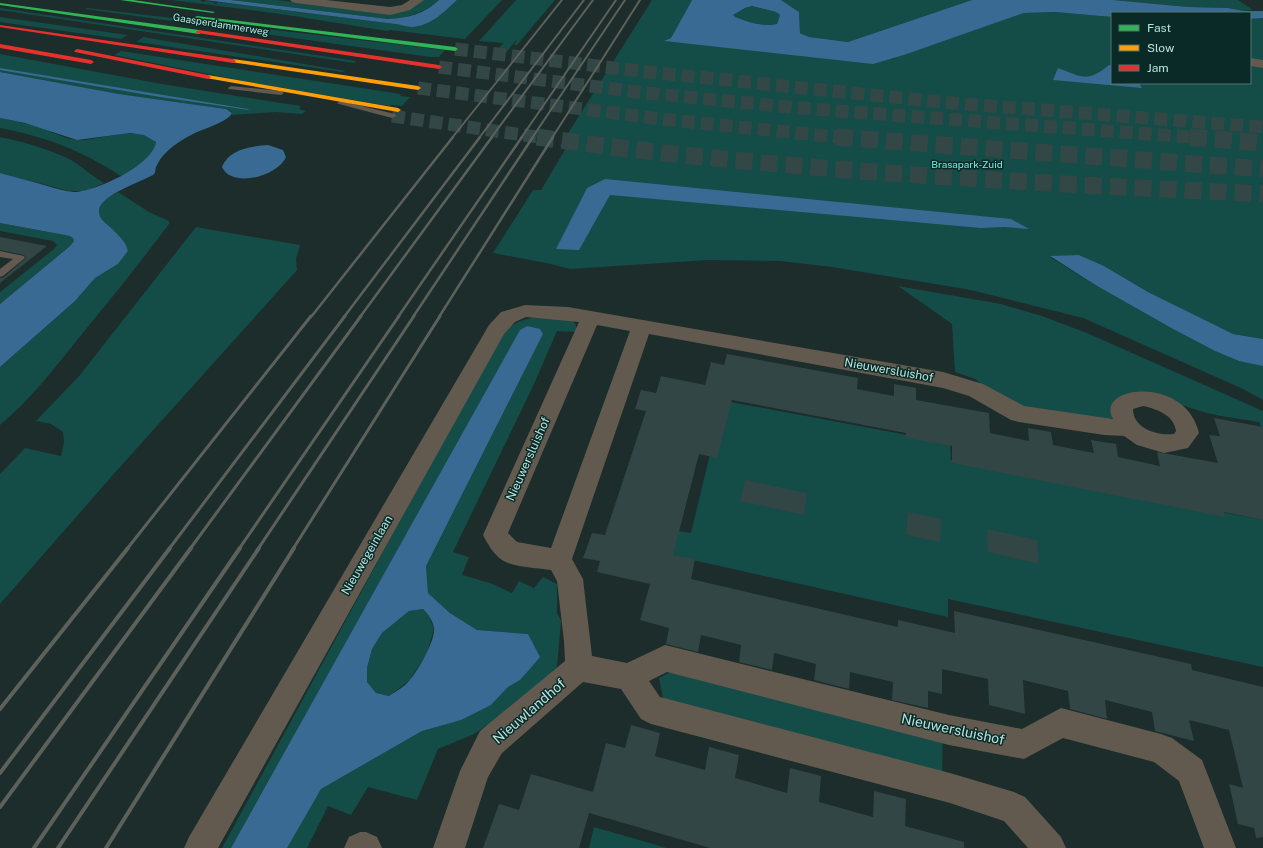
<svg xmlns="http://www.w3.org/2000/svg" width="1263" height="848" font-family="'Public Sans',sans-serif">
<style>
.green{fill:#144c47}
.water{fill:#386a93;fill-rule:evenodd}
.building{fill:#314645}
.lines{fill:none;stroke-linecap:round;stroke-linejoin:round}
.highway-tunnel-far1{stroke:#334846;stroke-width:13;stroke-dasharray:13 6;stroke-linecap:butt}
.highway-tunnel{stroke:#334846;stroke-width:17;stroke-dasharray:17 8;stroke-linecap:butt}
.lane{fill:#625a4f;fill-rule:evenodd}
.street{fill:#625a4f;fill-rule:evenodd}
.fast{fill:#30b455;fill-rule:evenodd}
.slow{fill:#ff9f0a;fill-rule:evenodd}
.jam{fill:#e5322d;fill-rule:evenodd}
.rail-far3{stroke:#5c615b;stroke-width:2}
.rail-far2{stroke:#5c615b;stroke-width:2.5}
.rail-far1{stroke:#5c615b;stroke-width:3}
.rail{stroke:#5c615b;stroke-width:4}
.labels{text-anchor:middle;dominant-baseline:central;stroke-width:3;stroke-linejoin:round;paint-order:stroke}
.far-street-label{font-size:10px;fill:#b8e4de;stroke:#0a2a27}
.far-park-label{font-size:10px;fill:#69f2e4;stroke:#0a2a27}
.street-label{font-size:12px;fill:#b8e4de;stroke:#0a2a27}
.near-street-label{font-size:14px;fill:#b8e4de;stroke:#0a2a27}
</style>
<rect width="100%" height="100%" fill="#1c2d2b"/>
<g class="green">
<path d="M 171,0 L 200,0 L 203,2 L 206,1 L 215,2 L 213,3 L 216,4 L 218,2 L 228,3 L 395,24 C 400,24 406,27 412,27 C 431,26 444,12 457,0 L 502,0 L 465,39 L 390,30 L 387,31 L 281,14 Z"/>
<path d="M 231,0 L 276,0 L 384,12 L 409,10 L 423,0 L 439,0 C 424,13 408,18 388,19 Z"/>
<polygon points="516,0 555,0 517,45 514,45 517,39 501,59 491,58 503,43 479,41"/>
<polygon points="652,0 692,0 671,38 665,41 892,59 1024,13 1055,12 1112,17 1112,83 1250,83 1250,19 1263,18 1263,339 1233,334 1217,326 1148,292 1104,266 1079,255 1050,257 1097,286 1173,329 1215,351 1239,361 1263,365 1263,400 1241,388 1083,318 971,290 832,267 780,261 708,260 570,269 551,264 493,253 533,190 541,190 566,148 560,146"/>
<polygon points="781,0 972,0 848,42 809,37 800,33 799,12"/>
<polygon points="1113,0 1238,0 1253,10 1244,11 1228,8 1188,7"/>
<path d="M 752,6 L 776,12 L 780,15 L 777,24 C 762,27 749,22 734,17 L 733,15 L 745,8 Z"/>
<polygon points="0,8 356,61 354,63 0,10"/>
<polygon points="87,8 445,50 439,57 430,57 85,9"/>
<polygon points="0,17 128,35 121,39 14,24 0,22"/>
<polygon points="143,37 346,71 342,72 137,42"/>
<polygon points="121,51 401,94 400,96 410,97 402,106 391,105 389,106 243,81 114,55"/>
<polygon points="0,54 162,84 294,105 301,106 299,109 306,111 302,114 275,112 232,115 232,112 226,109 119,94 0,72"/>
<path d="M 0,118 C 13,121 26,123 39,127 C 53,132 68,141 83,140 C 99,139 148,124 156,143 C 152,159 135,169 121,176 C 80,150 47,137 0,128 Z"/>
<path d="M 0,137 C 24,142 49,149 71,160 C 83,167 93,177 104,183 L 86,191 L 69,191 L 0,173 Z"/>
<path d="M 118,192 L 149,212 L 169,221 L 169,224 C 140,263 109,301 78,339 C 54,369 30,400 0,425 L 0,367 L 75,301 L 95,278 L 118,264 L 128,251 C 125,234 105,229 99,214 C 98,201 108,197 118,192 Z"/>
<polygon points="0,223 70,236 74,238 74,241 71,245 0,304 0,292 54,249 57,245 53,241 0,231"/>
<polygon points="196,227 300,245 296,259 297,270 112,476 0,604 0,474 25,448 61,456 64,442 63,432 51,424 36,421 80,375"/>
<path d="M 898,286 L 1001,304 L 1042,316 L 1087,333 L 1263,411 L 1263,433 L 1259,422 C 1242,419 1224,417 1207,413 C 1192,409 1136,388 1124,395 C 1116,400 1116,410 1115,417 L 1100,422 L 1023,410 L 985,387 L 975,379 L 955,372 L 952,324 Z"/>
<path d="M 538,317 L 572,320 L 576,325 L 577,332 L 557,331 L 534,384 L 453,552 L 469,557 L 462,575 L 490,583 L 512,593 L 519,581 L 534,588 L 543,577 L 557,584 L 557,613 L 561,621 L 557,667 L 505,714 L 472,735 L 438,749 L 417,800 L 368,787 L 351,815 L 328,806 L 307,848 L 282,848 L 321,789 L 422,731 L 491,705 L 508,687 L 520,680 L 528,634 L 477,630 L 450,613 L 428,593 L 426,566 L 543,334 L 527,326 L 520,331 L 231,848 L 222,848 L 502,333 C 514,323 523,319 538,317 Z"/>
<polygon points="704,397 950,443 951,460 1263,520 1263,667 948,599 948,617 666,554 672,530 691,533 716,429"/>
<polygon points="423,609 429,616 434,629 427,653 410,680 389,696 376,693 367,682 367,668 372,649 382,633 409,611"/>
<polygon points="676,669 943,736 942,776 664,703 659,678"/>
<polygon points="594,827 667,848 589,848"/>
</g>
<g class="water">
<path d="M 205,0 L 231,0 L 388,19 C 408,18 424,14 439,0 L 457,0 C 444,12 431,26 412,27 C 405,27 400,24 395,24 Z"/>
<path d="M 692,0 L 781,0 L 799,12 L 800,33 L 809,37 L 848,42 L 972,0 L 1113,0 L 1188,7 L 1228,8 L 1244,11 L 1263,11 L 1263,18 L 1250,19 L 1250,13 L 1112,13 L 1112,17 L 1055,12 L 1024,13 L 904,55 L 873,64 L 664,41 L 671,38 ZM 752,6 L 776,12 L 780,15 L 777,24 C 762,27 748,22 735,17 L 733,15 L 745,8 Z"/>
<path d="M 1109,65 L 1112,66 L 1112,83 L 1139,83 L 1142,88 L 1053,80 L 1058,68 C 1082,77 1087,83 1109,65 Z"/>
<polygon points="0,68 248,109 249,110 160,97 0,70"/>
<path d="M 0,72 L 119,94 L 226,109 L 232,113 C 229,121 204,129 195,133 C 181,140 164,150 157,165 C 154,169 157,172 153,175 C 141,182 97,196 99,212 C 99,219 107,224 112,229 C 119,236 126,241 128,251 L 118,264 L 95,278 L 75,301 L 0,367 L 0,304 L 70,246 L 74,241 L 73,238 L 70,236 L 0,223 L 0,173 C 15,177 30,181 44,185 C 54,188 64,191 74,192 C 95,192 153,165 156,142 L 144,135 L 130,133 L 77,140 L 25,123 L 0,118 Z"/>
<path d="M 268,145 L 283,150 L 286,157 C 278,176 232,189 222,167 C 229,149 251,146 268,145 Z"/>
<polygon points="605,179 1011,219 1029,229 1004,227 981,228 610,195 579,250 556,249 587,188"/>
<polygon points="1079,255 1104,266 1148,292 1217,326 1233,334 1263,339 1263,366 1239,361 1215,351 1173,329 1097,286 1050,256"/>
<path d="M 527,326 L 540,329 L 543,334 L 426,566 L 428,593 L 450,613 L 477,630 L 528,634 L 540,657 L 529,670 L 520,680 L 508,687 L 491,705 L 461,720 L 422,731 L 321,789 L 287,848 L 231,848 L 520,330 ZM 423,609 C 428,614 433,621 434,628 C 436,639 417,673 409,681 C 404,687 396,691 389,696 L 376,693 L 367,682 L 367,668 L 372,649 L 382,633 L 409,611 Z"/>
</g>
<g class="building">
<polygon points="0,237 47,246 0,283 0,278 4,277 26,258 24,255 0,250"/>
<polygon points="727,354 858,378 857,389 894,396 894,384 916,388 916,400 989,413 990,433 1029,441 1028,428 1051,432 1053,445 1094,453 1091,440 1116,444 1118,457 1160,466 1157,452 1218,463 1209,435 1220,436 1214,418 1263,427 1263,520 1224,512 1225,517 952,463 952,446 906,438 906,433 732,400 717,458 699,454 673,555 695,559 691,579 898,627 898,620 955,633 954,611 1191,664 1192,670 1263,687 1263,837 1256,838 1254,828 1238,824 1229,784 1243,788 1229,730 1189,720 1194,741 1155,731 1152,712 1105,700 1107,719 1070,709 1068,691 1023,680 1025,714 989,705 988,679 942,669 942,694 928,691 928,708 892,700 893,682 850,672 849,689 814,680 816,664 774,653 772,670 739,662 741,645 701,635 698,652 666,644 669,628 640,620 650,584 597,572 600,561 583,558 592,533 605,535 646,411 635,409 641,390 656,393 661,376 705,385 711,362 724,365"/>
<polygon points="745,480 807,493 804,515 740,501"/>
<polygon points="908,512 941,519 940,542 906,535"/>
<polygon points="987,529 1037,540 1039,564 988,552"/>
<polygon points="631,725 660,733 655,756 705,770 709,747 739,755 735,778 787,793 790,768 821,776 819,802 873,817 874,791 906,799 905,826 964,842 964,848 710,848 589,813 579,848 483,848 499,804 519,810 531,774 593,792 606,743 625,748"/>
</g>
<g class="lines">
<g class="highway-tunnel-far1">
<polyline points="455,49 649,72 940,102 1263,127"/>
<polyline points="439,67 646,93 799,108 1203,138"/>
<polyline points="418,88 661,119 847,138"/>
<polyline points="392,116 544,138"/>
</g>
<g class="highway-tunnel">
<path d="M 537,137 C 778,171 1020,182 1263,194"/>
<polyline points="836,137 1263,169"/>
<polyline points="1190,137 1263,143"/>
</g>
<g class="lane">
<polygon points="231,86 281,91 284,93 281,95 229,89 228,88"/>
<polygon points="341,101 395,114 396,116 392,118 339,104 337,103"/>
<polygon points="0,251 24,256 25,258 3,276 0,277 0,269 13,259 0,257"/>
</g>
<g class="street">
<polygon points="290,0 326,0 390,7 402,5 410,0 424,0 410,10 390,15 296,3 292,2"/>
<polygon points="1250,58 1263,60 1263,68 1250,66"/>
<path d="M 525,305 L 568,307 L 943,372 L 983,384 L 1024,406 L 1113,419 C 1094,385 1186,375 1199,433 L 1188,448 L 1164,453 L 1137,445 L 1124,436 L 1104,435 L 1019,422 L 1011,420 L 969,396 L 943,388 L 649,334 L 572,559 L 583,579 L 592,656 L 627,663 L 665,645 L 949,715 L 1022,729 L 1061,708 L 1161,734 L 1172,738 L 1202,760 L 1236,848 L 1204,848 L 1179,781 L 1154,762 L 1063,738 L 1024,759 L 949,745 L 667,672 L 649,681 L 660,697 L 950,773 L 1014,792 L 1025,797 L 1061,837 L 1066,848 L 1028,848 L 1004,821 L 950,803 L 651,724 L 641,719 L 621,689 L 583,682 L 502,753 L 488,777 L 465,848 L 433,848 L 460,771 L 480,731 L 565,661 L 564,641 L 557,581 L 551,570 C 538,568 512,567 502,560 C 494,555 487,543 483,535 L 579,322 L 526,317 L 515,322 L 504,334 L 218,848 L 184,848 L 189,837 L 489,325 L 501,312 ZM 597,325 L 630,331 L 551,548 L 517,542 L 508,533 ZM 1143,406 C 1157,409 1174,415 1176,431 L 1174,434 C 1158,436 1133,429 1133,409 Z"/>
<polygon points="360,832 366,832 377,837 382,848 344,848 349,837"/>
</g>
<g class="fast">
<polygon points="120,0 133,0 215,12 213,13"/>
<polygon points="0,3 199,30 202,32 199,34 0,5"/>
<polygon points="197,16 455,47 458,49 455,51 195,18 195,17"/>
</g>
<g class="slow">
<polygon points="233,59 418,86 421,88 418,90 231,62 230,61"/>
<polygon points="208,75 398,108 401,110 398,112 206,78 206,76"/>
</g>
<g class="jam">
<polygon points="0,25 233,59 236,61 233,63 0,27"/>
<polygon points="199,30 439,65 442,67 439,69 197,33 196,32"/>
<polygon points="0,44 91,60 94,62 91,64 0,48"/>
<polygon points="77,49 208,75 211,77 208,79 75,52 74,51"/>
</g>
<g class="rail-far3">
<polyline points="452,138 562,0"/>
<polyline points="479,138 584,0"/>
<polyline points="491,138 593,0"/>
<polyline points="521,138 616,0"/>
<polyline points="532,138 625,0"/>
<polyline points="552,138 640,0"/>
</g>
<g class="rail-far2">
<polyline points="311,317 453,137"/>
<polyline points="344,317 480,137"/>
<polyline points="360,317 492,137"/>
<polyline points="398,317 522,137"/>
<polyline points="413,317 533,137"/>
<polyline points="439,317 553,137"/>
</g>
<g class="rail-far1">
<polyline points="127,549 311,316"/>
<polyline points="169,549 345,316"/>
<polyline points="190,549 361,316"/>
<polyline points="239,549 399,316"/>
<polyline points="258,549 414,316"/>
<polyline points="293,549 440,316"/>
</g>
<g class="rail">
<polyline points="0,709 128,548"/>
<polyline points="0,773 170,548"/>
<polyline points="0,807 191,548"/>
<polyline points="34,848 240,548"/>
<polyline points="58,848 259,548"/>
<polyline points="106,848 294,548"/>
</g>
</g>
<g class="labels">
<g class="far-street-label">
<text transform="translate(221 24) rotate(9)">Gaasperdammerweg</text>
</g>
<g class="far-park-label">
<text x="967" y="164">Brasapark-Zuid</text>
</g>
<g class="street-label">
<text transform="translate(889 370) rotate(10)">Nieuwersluishof</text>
<text transform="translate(528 459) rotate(-66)">Nieuwersluishof</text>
<text transform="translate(367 555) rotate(-60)">Nieuwegeinlaan</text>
</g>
<g class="near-street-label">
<text transform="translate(529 711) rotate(-41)">Nieuwlandhof</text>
<text transform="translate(953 729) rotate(12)">Nieuwersluishof</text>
</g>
</g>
<rect x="1111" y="12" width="140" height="72" fill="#0a2a27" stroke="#507470"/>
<rect x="1119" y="25" width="20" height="6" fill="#30b455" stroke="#507470"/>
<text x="1147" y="32" font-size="12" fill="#b8e4de">Fast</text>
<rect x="1119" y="45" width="20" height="6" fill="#ff9f0a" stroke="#507470"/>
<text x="1147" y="52" font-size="12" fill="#b8e4de">Slow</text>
<rect x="1119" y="65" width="20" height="6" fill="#e5322d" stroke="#507470"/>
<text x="1147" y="72" font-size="12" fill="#b8e4de">Jam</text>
</svg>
